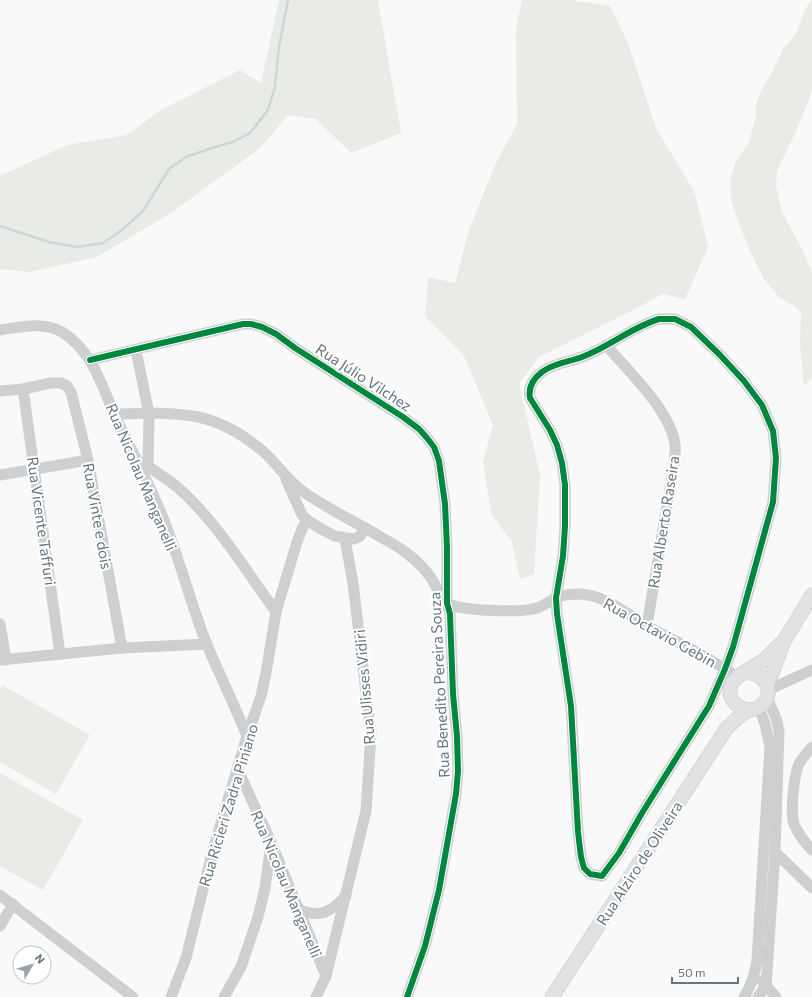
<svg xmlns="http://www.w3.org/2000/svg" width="812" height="997" font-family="Commissioner,sans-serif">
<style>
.green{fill:#e8ebe6}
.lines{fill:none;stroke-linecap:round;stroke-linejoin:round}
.stream{stroke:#ced6d9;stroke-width:2.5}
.major-casing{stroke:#d5d6d7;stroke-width:15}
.minor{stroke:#cecfd0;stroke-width:11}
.major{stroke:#e1e2e2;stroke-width:13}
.cycleway-casing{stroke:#fff;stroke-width:8}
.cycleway{stroke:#00873e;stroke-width:6}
.labels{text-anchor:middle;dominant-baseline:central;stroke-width:4;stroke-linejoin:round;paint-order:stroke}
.street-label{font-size:15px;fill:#657683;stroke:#fff}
</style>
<rect width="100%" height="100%" fill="#f9f9f9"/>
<g class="green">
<polygon points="279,0 378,0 401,133 351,153 316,119 288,115 260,148 171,213 97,257 30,272 0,269 0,176 67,145 127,135 161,110 240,70 261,83"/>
<polygon points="522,0 570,0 610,6 628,43 656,128 694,191 708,247 685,299 663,294 633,310 539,357 519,384 540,475 534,574 520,579 512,542 491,513 483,462 493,425 464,356 425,316 428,277 455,283 469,230 494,167 517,124 516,29"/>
<polygon points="811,0 812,0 812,88 808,102 797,129 777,171 776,185 782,212 803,251 812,273 812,378 804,386 800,343 801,313 797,308 779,297 764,279 749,249 734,210 731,197 730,182 735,163 749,142 756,116 756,103 763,87 770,76 783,49 797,32 804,12"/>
<polygon points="2,685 90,735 56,794 0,762 0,689"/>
<polygon points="0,773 83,820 43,890 0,866"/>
</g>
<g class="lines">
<polyline class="stream" points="0,226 49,242 77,247 103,243 122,230 143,211 169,169 186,157 212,148 233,142 250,133 268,110 275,87 279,47 288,0"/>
<g class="major-casing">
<g id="major">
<polyline points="743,673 763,661 781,643"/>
<polyline points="767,685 773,671 784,641 812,595"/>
<path d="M 552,997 L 726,729 C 733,722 739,716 747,711 C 753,709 759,709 764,703 C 779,685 750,661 735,679 C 723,693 734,708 749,710"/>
</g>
</g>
<g class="minor">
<path d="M 659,319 L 675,319 L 691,327 L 720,355 L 744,381 L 762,405 L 773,431 L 776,458 L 773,502 L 733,647 L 725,669 L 709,706 L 642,813 L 619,853 L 602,876 L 590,874 L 584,868 L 581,857 L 578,832 L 571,706 L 557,614 L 556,598 L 563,556 L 565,526 L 565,485 L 562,463 L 557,445 L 550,430 L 530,398 C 528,387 534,378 542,372 C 554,363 569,362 582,357 C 609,347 632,327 659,319 Z"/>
<path d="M 0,330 C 19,327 44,321 62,332 C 93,351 102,387 116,418 C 131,449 148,481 161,513 C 179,556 190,602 207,645 C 220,675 234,705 247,736"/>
<path d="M 606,345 C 628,371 670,410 675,444 C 676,451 674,458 674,465 L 647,625"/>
<polyline points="136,350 149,414 148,467"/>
<polyline points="90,360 243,324 251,324 262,327 276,334 295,348 403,417 419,429 427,438 434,447 439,461 445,504 447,547 447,603 450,614 453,694 457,736 458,771 456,794 439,890 425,946 407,997"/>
<polyline points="23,389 60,654"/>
<polyline points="0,391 23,389 51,383 61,383 67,386 71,392 88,460 122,648"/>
<path d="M 115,414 C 174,413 210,408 259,448 C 277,462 288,483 308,495 C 331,510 355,522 379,536 C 389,542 400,547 409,555 C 417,561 425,569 431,578 C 436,585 441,600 449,604 C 463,611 522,613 537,608 C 544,606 549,601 556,598 C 562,595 573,594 580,594 C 605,595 627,614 647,626 C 675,641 705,655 731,673"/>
<path d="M 136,459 C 153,470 171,480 186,495 C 221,529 247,572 276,612"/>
<polyline points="0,475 88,460"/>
<polyline points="286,479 302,515 307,520 321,529 335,536 354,539 359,537 366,528"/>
<polyline points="0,624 6,660"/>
<polyline points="0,660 122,648 207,644"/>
<polyline points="768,690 812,670"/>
<path d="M 812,747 C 808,752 803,757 800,762 C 794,772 790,813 794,824 C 798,833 805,843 812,850"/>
<polyline points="238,770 271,842 326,976"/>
<polyline points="775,852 812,888"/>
<polyline points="0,895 133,997"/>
<path d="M 298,909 C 319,919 331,912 346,896"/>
<polyline points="0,926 13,904"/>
<polyline points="762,981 776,997"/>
<polyline points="171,997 186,958 212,853 247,736 261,696 266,673 276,612 297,542 302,529 307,520"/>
<polyline points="224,997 241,967 258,917 265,888 271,844"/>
<polyline points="316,997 326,976 366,811 371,734 353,583 345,539"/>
<path d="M 744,997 C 752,985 755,974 757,960 L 770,747 L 765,724 L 759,708"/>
<polyline points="758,997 766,985 767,972 775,852 779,732 777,721 767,697"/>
</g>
<use href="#major" class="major"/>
<g class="cycleway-casing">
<g id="cycleway">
<path d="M 659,319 L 675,319 L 691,327 L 720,355 L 744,381 L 762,405 L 773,431 L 776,458 L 773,502 L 733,647 L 725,669 L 709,706 L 642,813 L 619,853 L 602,876 L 590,874 L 584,868 L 581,857 L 578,832 L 571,706 L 557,614 L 556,598 L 563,556 L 565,526 L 565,485 L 562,463 L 557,445 L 550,430 L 530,398 C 528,387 534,378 542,372 C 554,363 569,362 582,357 C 609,347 632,327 659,319 Z"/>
<polyline points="90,360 243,324 251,324 262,327 276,334 295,348 403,417 419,429 427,438 434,447 439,461 445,504 447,547 447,603 450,614 453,694 457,736 458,771 456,794 439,890 425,946 407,997"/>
</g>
</g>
<use href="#cycleway" class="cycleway"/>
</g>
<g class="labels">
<g class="street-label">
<text transform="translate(364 377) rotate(33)">Rua Júlio Vilchez</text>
<text transform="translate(142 477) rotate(67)">Rua Nicolau Manganelli</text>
<text transform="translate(98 516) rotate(80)">Rua Vinte e dois</text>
<text transform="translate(42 521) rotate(82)">Rua Vicente Taffuri</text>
<text transform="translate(663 522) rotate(-81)">Rua Alberto Raseira</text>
<text transform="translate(660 632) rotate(29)">Rua Octavio Gebin</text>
<text transform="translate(439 685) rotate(-93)">Rua Benedito Pereira Souza</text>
<text transform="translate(364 687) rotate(-95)">Rua Ulisses Vidiri</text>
<text transform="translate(228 805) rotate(-73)">Rua Ricieri Zadra Piniano</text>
<text transform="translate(639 863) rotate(-57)">Rua Alziro de Oliveira</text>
<text transform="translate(287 884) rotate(67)">Rua Nicolau Manganelli</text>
</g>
</g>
<g transform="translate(32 965) rotate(52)"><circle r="19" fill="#ffffff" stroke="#c1c8cd"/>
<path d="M0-3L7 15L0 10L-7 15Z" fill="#99a4ac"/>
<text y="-6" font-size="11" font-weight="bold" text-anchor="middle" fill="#657683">N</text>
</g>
<path d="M672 977v6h66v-6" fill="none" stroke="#657683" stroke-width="2"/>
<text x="678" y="977" font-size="12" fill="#657683" stroke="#ffffff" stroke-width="3" paint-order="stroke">50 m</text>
</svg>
